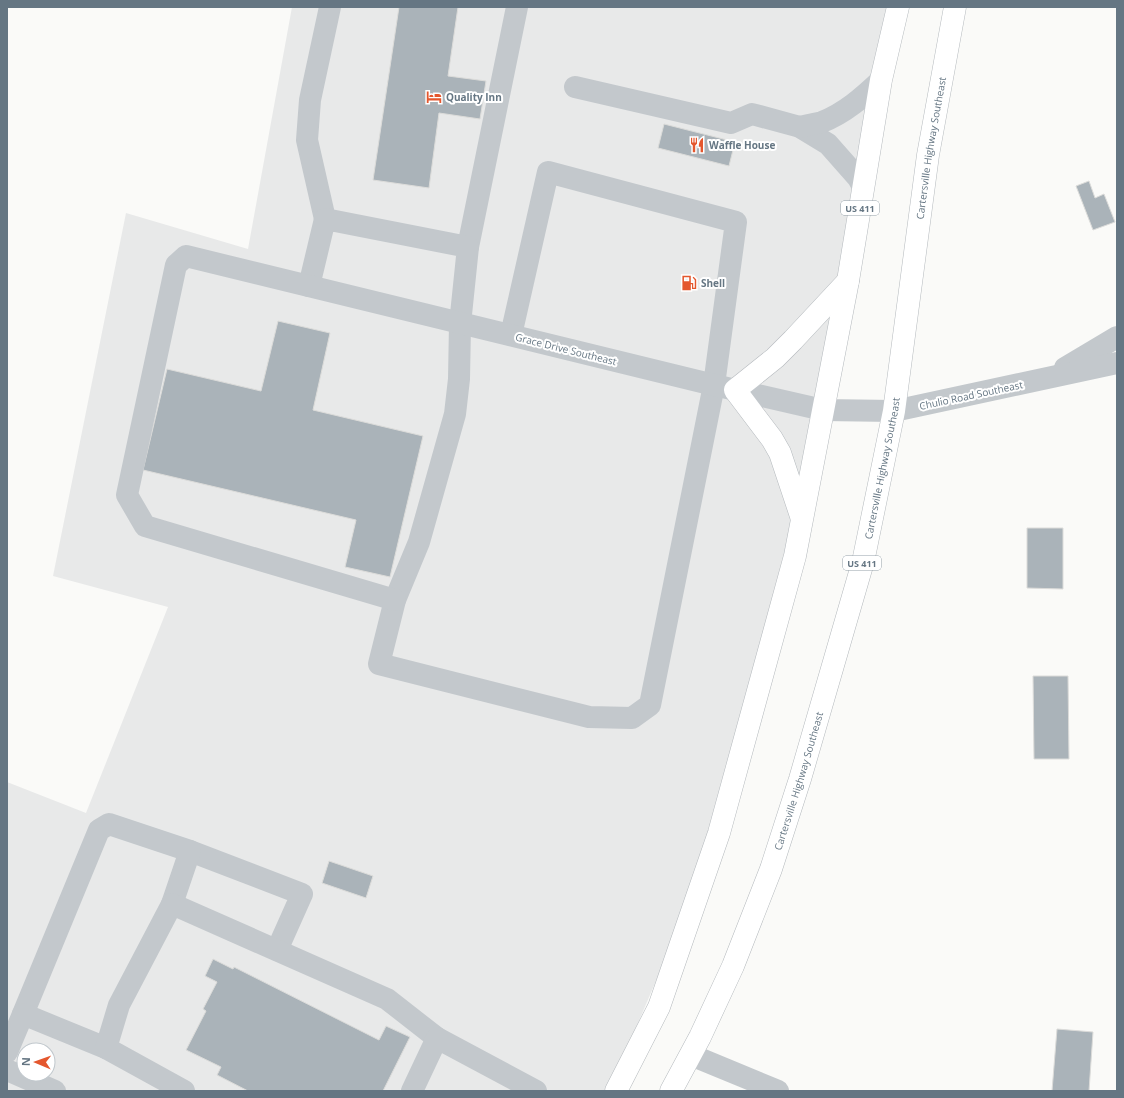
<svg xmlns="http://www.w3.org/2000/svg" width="1124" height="1098" font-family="'Open Sans',sans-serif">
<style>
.built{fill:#e8e9e9;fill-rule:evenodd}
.building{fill:#aab3b9;stroke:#dcdcda}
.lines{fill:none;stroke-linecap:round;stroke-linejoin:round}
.highway-casing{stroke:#b4b9bd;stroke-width:23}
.minor{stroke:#c3c8cc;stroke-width:22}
.highway{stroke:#fff;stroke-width:22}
.labels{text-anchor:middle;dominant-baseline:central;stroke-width:4;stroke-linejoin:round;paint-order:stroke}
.shield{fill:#fff;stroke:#939fa8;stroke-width:1}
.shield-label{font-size:9px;font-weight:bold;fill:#657683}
.poi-label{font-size:10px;font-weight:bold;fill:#657683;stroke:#fff;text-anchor:start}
.street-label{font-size:10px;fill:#657683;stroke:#fff}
</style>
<rect width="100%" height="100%" fill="#fafaf8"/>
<path class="built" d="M 292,7 L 898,7 L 823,410 L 719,833 L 609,1091 L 7,1091 L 7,782 L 86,813 L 168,607 L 53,576 L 126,213 L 248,249 ZM 24,1050 L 48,1050 L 48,1074 L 24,1074 Z"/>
<g class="building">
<polygon points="399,7 458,7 448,76 486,81 480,119 439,113 429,188 373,180"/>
<polygon points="664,124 735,142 729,166 658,148"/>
<polygon points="1089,181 1095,198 1104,194 1115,222 1093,230 1076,186"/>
<polygon points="278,321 330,333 313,410 423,436 390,577 345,567 356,520 143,470 167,369 261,391"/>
<polygon points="1027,528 1063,528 1063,589 1027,588"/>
<polygon points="1033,676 1068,676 1069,759 1034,759"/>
<polygon points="329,861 373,876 366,898 322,883"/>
<polygon points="213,959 233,969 234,967 379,1040 386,1026 410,1037 383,1091 248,1091 217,1075 221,1067 186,1050 206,1011 203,1009 217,982 205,976"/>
<polygon points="1057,1029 1093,1032 1089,1091 1052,1091"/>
</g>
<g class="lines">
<g class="highway-casing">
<g id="highway">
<polyline points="801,516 780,453 772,439 735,390 775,358 793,340 848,281"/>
<polyline points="616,1091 659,1007 719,833 795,556 848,281 881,80 898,7"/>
<path id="s1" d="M 671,1091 L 700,1037 L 733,966 L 771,869 L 800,779 L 863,562 L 894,411 L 928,155 L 955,7"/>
</g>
</g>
<g class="minor">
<polyline points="575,87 731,123 752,114 800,127 828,144 858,178 863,187"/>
<path d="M 800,127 C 807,125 815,124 822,122 C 845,113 863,97 881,80"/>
<polyline points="325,219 307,140 310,100 330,7"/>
<polyline points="468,247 517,7"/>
<polyline points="309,286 325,219 468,247 460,324 459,379 455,414 419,542 395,600 379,664 589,717 632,718 650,705 714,385 736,222 548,172 511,335"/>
<polyline points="1065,368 1117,337"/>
<polyline points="395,600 145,526 127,495 176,265 186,256 714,385 823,410 894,411 1117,363"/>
<polyline points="190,851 302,894 277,950"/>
<polyline points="23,1014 99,830 109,824 190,851 172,904"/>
<polyline points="7,1052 23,1014 106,1048"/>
<polyline points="691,1055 778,1091"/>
<polyline points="7,1070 55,1091"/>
<polyline points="184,1091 106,1048 119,1005 172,904 387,999 437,1038"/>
<polyline points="412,1091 437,1038 536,1091"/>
</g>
<use href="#highway" class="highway"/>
</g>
<defs>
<g id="hotel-bare" transform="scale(1.2)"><path d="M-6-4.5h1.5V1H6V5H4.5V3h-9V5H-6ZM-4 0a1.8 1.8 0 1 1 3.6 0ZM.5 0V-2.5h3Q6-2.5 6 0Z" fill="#e4572e" stroke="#fff" stroke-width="2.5" paint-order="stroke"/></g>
<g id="restaurant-bare" transform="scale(1.2)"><path d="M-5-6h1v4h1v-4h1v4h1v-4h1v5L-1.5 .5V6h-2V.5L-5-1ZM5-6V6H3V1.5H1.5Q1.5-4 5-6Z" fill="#e4572e" stroke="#fff" stroke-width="2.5" paint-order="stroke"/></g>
<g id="fuel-bare" transform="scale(1.2)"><path d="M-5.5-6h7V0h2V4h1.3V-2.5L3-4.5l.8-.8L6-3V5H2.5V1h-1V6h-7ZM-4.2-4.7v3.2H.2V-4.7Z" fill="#e4572e" stroke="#fff" stroke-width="2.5" paint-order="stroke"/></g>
</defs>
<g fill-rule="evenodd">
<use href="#hotel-bare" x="434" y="97"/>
<use href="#restaurant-bare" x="697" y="145"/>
<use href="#fuel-bare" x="689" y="283"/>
</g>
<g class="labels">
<g class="shield">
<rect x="841" y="201" width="38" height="14" rx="3"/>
<rect x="843" y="556" width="38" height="14" rx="3"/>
</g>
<g class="shield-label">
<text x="860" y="208">US 411</text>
<text x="862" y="563">US 411</text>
</g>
<g class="poi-label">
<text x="446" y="97">Quality Inn</text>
<text x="709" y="145">Waffle House</text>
<text x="701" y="283">Shell</text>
</g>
<g class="street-label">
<text stroke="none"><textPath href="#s1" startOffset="984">Cartersville Highway Southeast</textPath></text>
<text transform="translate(566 349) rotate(14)">Grace Drive Southeast</text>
<text transform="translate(971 395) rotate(-12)">Chulio Road Southeast</text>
<text stroke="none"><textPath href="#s1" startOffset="660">Cartersville Highway Southeast</textPath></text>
<text stroke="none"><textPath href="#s1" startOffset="336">Cartersville Highway Southeast</textPath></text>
</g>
</g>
<rect width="1124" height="1098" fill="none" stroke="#657683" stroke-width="16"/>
<g transform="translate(36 1062) rotate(272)"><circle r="19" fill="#ffffff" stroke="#c1c8cd"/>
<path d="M0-3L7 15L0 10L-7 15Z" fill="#e4572e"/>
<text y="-6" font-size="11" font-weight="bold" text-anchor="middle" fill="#657683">N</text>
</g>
</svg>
